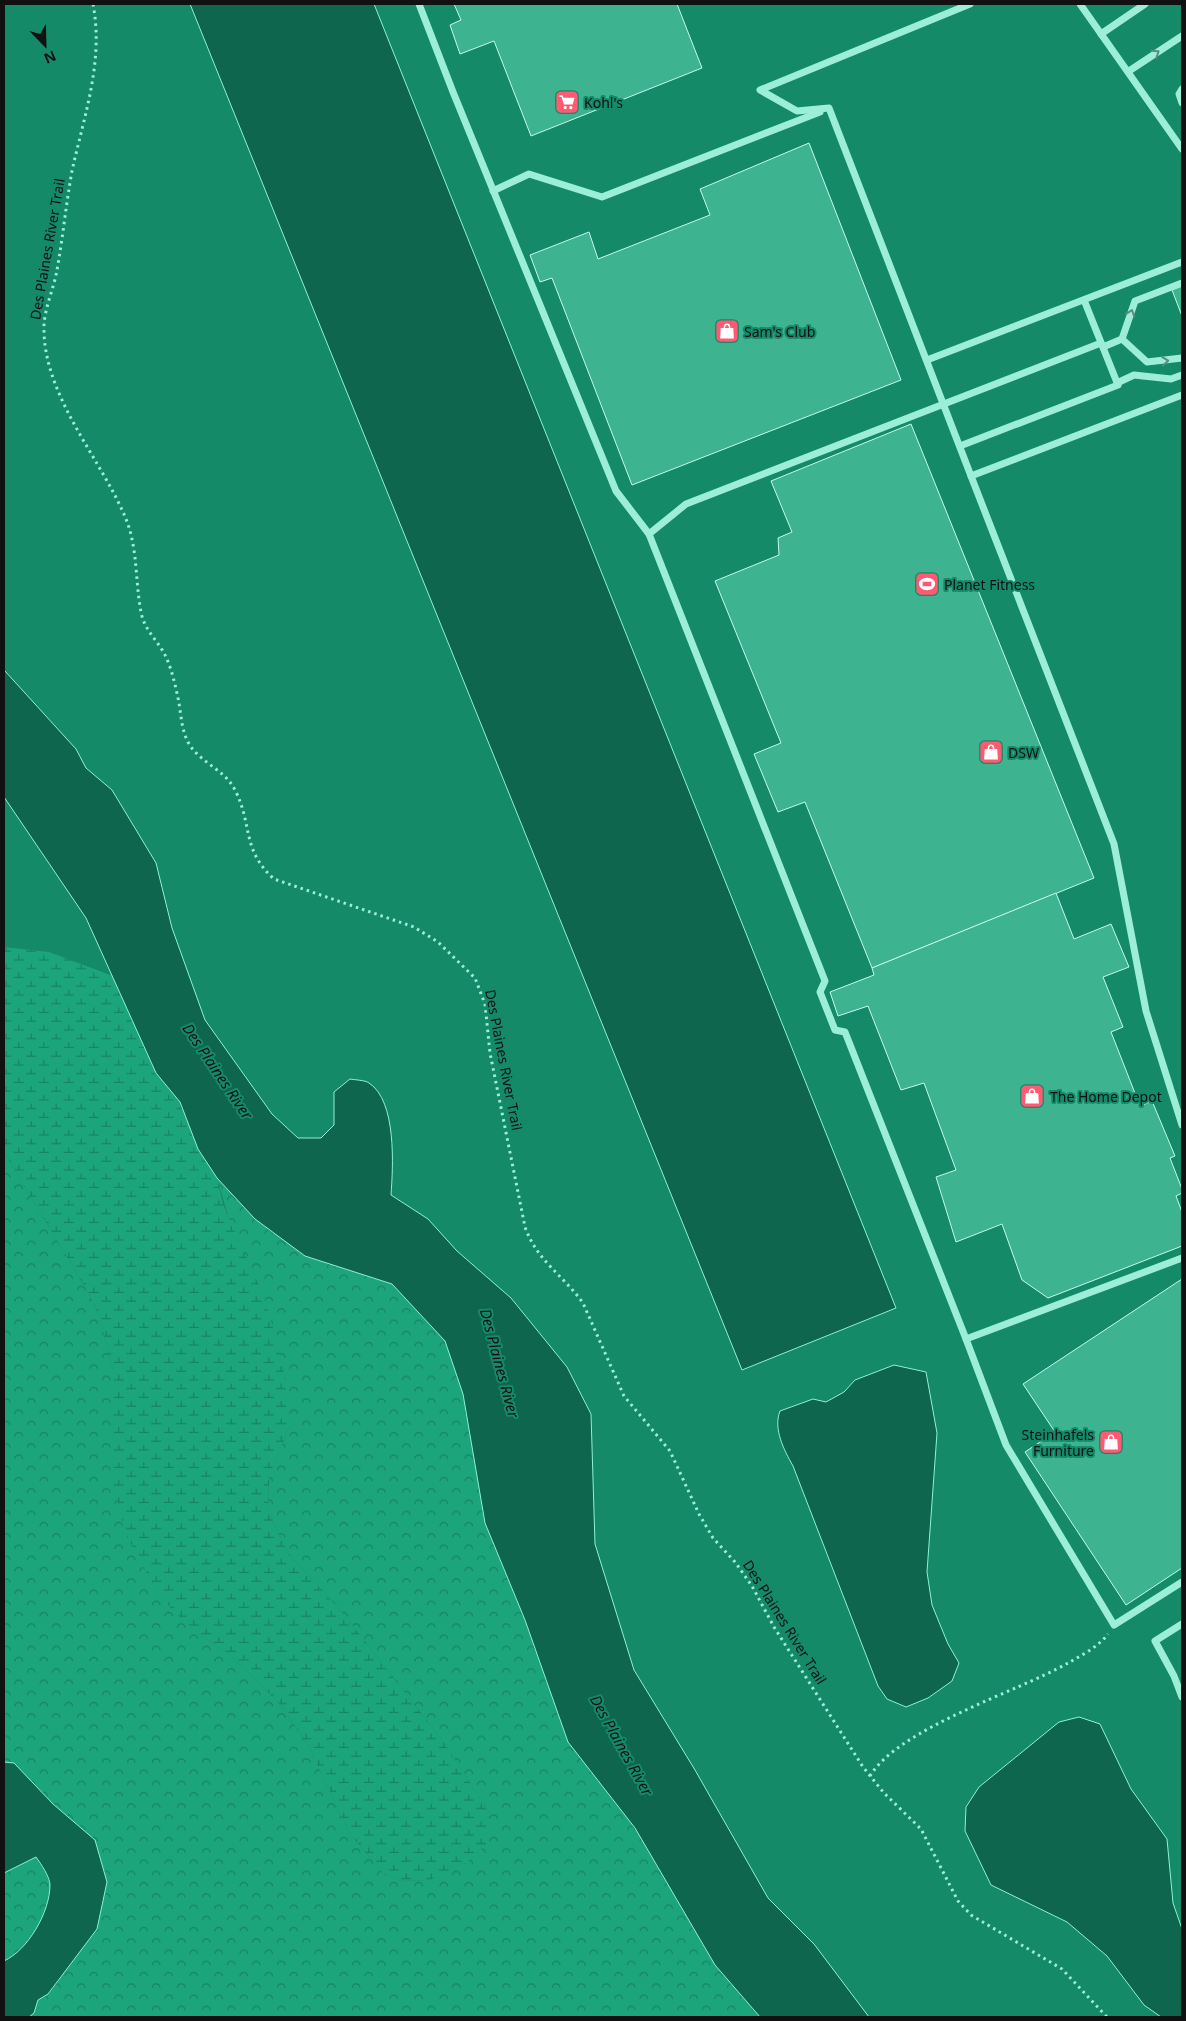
<svg xmlns="http://www.w3.org/2000/svg" width="1186" height="2021" font-family="'Noto Sans',sans-serif">
<style>
.forest{fill:url(#forest-crowns)}
.wetland{fill:url(#wetland-marsh)}
.water{fill:#0d664d;stroke:#8ef2d3}
.building{fill:#3db390;stroke:#c2fbea}
.lines{fill:none;stroke-linecap:round;stroke-linejoin:round}
.path{stroke:#9cefd6;stroke-width:3;stroke-dasharray:2.5 4;stroke-linecap:butt}
.lane{stroke:#9cefd6;stroke-width:7}
.oneway{stroke:#5d8b7d}
.labels{text-anchor:middle;dominant-baseline:central;stroke-width:4;stroke-linejoin:round;paint-order:stroke}
.poi-label{font-size:14px;fill:#111;stroke:#148a68;text-anchor:start}
.street-label{font-size:14px;fill:#111;stroke:#148a68}
.water-label{font-size:15px;font-style:italic;fill:#111;stroke:#148a68}
</style>
<defs>
<pattern id="forest-crowns" width="20" height="18" patternUnits="userSpaceOnUse" patternTransform="scale(1.25)"><rect width="20" height="18" fill="#1ca47b"/><path d="M2 6a3 3 0 1 1 6 0M12 15a3 3 0 1 1 6 0" fill="none" stroke="#178463"/></pattern>
<pattern id="wetland-marsh" width="20" height="14" patternUnits="userSpaceOnUse" patternTransform="scale(1.25)"><rect width="20" height="14" fill="#1ca47b"/><path d="M1 5h8M5 5V1M11 12h8M15 12V8" fill="none" stroke="#178463"/></pattern>
</defs>
<rect width="100%" height="100%" fill="#148a68"/>
<g class="forest">
<polygon points="4,1152 88,1292 100,1319 113,1370 113,1482 198,1633 231,1656 278,1702 308,1745 350,1834 383,1873 397,1880 428,1881 490,1814 442,1740 342,1612 288,1553 276,1529 268,1507 269,1475 290,1426 217,1178 255,1219 305,1256 392,1284 445,1341 463,1394 485,1523 525,1620 568,1742 635,1827 715,1965 760,2017 29,2017 34,2013 38,2000 49,1994 97,1929 95,1840 53,1804 14,1763 4,1762"/>
<path d="M 36,1857 C 40,1865 50,1877 50,1885 C 50,1912 28,1950 4,1961 L 4,1873 Z"/>
</g>
<polygon class="wetland" points="4,947 49,952 113,976 156,1073 180,1102 198,1149 217,1178 223,1204 265,1299 283,1364 290,1426 269,1476 268,1507 276,1529 288,1553 342,1612 442,1740 490,1814 486,1845 466,1863 428,1881 397,1880 383,1873 350,1834 308,1745 278,1702 231,1656 198,1633 172,1610 139,1562 123,1526 113,1482 113,1370 100,1319 88,1292 4,1152"/>
<g class="water">
<polygon points="190,4 374,4 896,1308 742,1370"/>
<path d="M 4,670 L 76,749 L 86,768 L 112,790 L 156,863 L 172,928 L 205,1020 L 272,1114 L 298,1138 L 321,1138 L 334,1125 L 334,1092 L 350,1079 C 355,1080 365,1080 369,1083 C 397,1101 393,1167 391,1195 L 428,1219 L 457,1251 L 511,1298 L 567,1367 L 591,1414 L 595,1544 L 634,1670 L 695,1770 L 768,1898 L 814,1944 L 869,2017 L 760,2017 L 715,1965 L 635,1828 L 568,1742 L 525,1620 L 485,1523 L 463,1394 L 445,1341 L 392,1284 L 305,1256 L 255,1219 L 217,1178 L 198,1149 L 180,1102 L 156,1073 L 86,918 L 4,797 Z"/>
<path d="M 894,1365 L 926,1372 L 937,1433 L 927,1572 L 932,1605 L 948,1644 L 959,1663 L 952,1681 L 928,1698 L 906,1707 L 887,1699 L 878,1686 L 793,1466 C 784,1450 773,1429 780,1411 L 813,1399 L 826,1402 L 844,1392 L 855,1380 Z"/>
<polygon points="1079,1717 1100,1724 1131,1789 1167,1839 1173,1903 1182,1929 1182,2017 1161,2017 1144,2005 1107,1956 1067,1922 991,1885 965,1831 966,1807 979,1787 1059,1722"/>
<path d="M 4,1762 L 14,1763 L 53,1804 L 95,1840 L 107,1882 L 97,1929 L 48,1994 L 38,2000 L 34,2013 L 29,2017 L 4,2017 L 4,1961 C 28,1950 50,1912 50,1885 C 50,1877 41,1864 36,1857 L 4,1873 Z"/>
</g>
<g class="building">
<polygon points="454,4 677,4 702,68 531,136 494,41 460,54 450,25 461,20"/>
<polygon points="809,143 901,380 632,485 552,278 540,282 530,255 589,232 598,259 710,215 700,189"/>
<polygon points="1182,286 1182,316 1172,290"/>
<polygon points="911,424 1094,878 872,968 805,802 778,812 754,754 781,743 715,581 779,555 778,538 792,532 771,481"/>
<polygon points="1056,893 1074,939 1111,924 1129,967 1103,977 1123,1027 1111,1032 1140,1106 1152,1101 1175,1156 1170,1158 1182,1189 1182,1193 1176,1196 1182,1212 1182,1246 1048,1298 1022,1280 1002,1224 956,1242 936,1177 956,1170 924,1083 901,1090 868,1006 838,1016 830,992 874,975 872,968"/>
<polygon points="1182,1279 1182,1568 1126,1605 1025,1452 1055,1432 1023,1384"/>
</g>
<g class="lines">
<g class="path">
<path d="M 93,4 C 104,61 84,116 72,171 C 66,204 63,237 57,270 C 54,288 45,307 44,325 C 42,395 101,458 126,519 C 138,549 135,581 141,612 C 144,629 156,639 164,653 C 171,666 175,684 178,698 C 181,712 181,727 187,740 C 197,762 225,769 235,790 C 253,825 241,849 274,879 L 414,927 L 438,942 L 475,978 L 485,1004 L 490,1053 L 525,1227 C 537,1261 563,1275 583,1303 L 624,1396 L 670,1451 L 699,1514 L 713,1538 L 735,1562 L 752,1586 L 774,1627 L 863,1767 L 884,1793 L 921,1829 L 958,1901 L 971,1915 L 1062,1969 L 1107,2017"/>
<path d="M 870,1776 C 899,1728 1017,1692 1068,1663 C 1082,1655 1098,1647 1108,1634"/>
</g>
<g class="lane">
<polyline points="419,4 453,92 616,491 649,534"/>
<polyline points="970,4 760,90 797,111 829,108 971,476"/>
<polyline points="1080,4 1182,149"/>
<polyline points="1101,34 1145,4"/>
<polyline points="1129,71 1182,36"/>
<polyline points="1182,89 1179,94 1182,103"/>
<polyline points="493,191 529,174 602,197 820,112"/>
<polyline points="1122,339 1147,362 1182,358"/>
<polyline points="1103,347 1122,339 1135,301 1182,283"/>
<polyline points="927,360 1182,262"/>
<polyline points="1117,383 1134,375 1171,379 1182,375"/>
<polyline points="1182,395 971,476 1114,844 1146,1011 1182,1125"/>
<polyline points="960,446 1118,385 1084,300"/>
<polyline points="1182,1258 966,1339 1006,1445 1114,1625 1182,1582"/>
<polyline points="966,1339 845,1032 835,1030 820,992 825,981 649,534 686,504 1101,343"/>
<polyline points="1182,1624 1155,1641 1174,1676 1182,1697"/>
</g>
</g>
<defs><path id="oneway-chevron" d="M-2-3.5L2.5 0L-2 3.5" fill="none" stroke-width="1.6" stroke-linecap="round" stroke-linejoin="round" transform="scale(1.25)"/></defs>
<g class="oneway">
<use href="#oneway-chevron" transform="translate(1156 53) rotate(-34)"/>
<use href="#oneway-chevron" transform="translate(1131 313) rotate(-71)"/>
<use href="#oneway-chevron" transform="translate(1165 361) rotate(-6)"/>
</g>
<defs>
<g id="supermarket-square" transform="scale(1.25)"><rect x="-9" y="-9" width="18" height="18" rx="4" fill="#ff5a72" stroke="#148a68"/><path d="M-6-5.5h2.5l.6 2H6L4.5 2H-2.5L-4.4-4H-6ZM-1.5 3.2a1.3 1.3 0 1 0 .1 0ZM3 3.2a1.3 1.3 0 1 0 .1 0Z" fill="#fff"/></g>
<g id="shop-square" transform="scale(1.25)"><rect x="-9" y="-9" width="18" height="18" rx="4" fill="#ff5a72" stroke="#148a68"/><path d="M-5-2.5h2.3a2.7 3.5 0 0 1 5.4 0H5L5.5 6h-11ZM-1.5-2.5h3a1.5 2.3 0 0 0-3 0Z" fill="#fff"/></g>
<g id="stadium-square" transform="scale(1.25)"><rect x="-9" y="-9" width="18" height="18" rx="4" fill="#ff5a72" stroke="#148a68"/><path d="M0-5a6.5 5 0 1 0 0 10a6.5 5 0 1 0 0-10ZM-3.5-1.8h7v3.6h-7Z" fill="#fff"/></g>
</defs>
<g fill-rule="evenodd">
<use href="#supermarket-square" x="567" y="102"/>
<use href="#shop-square" x="727" y="331"/>
<use href="#stadium-square" x="927" y="584"/>
<use href="#shop-square" x="991" y="752"/>
<use href="#shop-square" x="1032" y="1096"/>
<use href="#shop-square" x="1111" y="1442"/>
</g>
<g class="labels">
<g class="poi-label">
<text x="584" y="102">Kohl's</text>
<text x="744" y="331">Sam's Club</text>
<text x="944" y="584">Planet Fitness</text>
<text x="1008" y="752">DSW</text>
<text x="1050" y="1096">The Home Depot</text>
<text x="1094" y="1434" text-anchor="end">Steinhafels<tspan x="1094" dy="16">Furniture</tspan></text>
</g>
<g class="street-label">
<text transform="translate(47 249) rotate(-80)">Des Plaines River Trail</text>
<text transform="translate(504 1060) rotate(79)">Des Plaines River Trail</text>
<text transform="translate(785 1622) rotate(58)">Des Plaines River Trail</text>
</g>
<g class="water-label">
<text transform="translate(218 1071) rotate(56)">Des Plaines River</text>
<text transform="translate(500 1363) rotate(75)">Des Plaines River</text>
<text transform="translate(622 1745) rotate(61)">Des Plaines River</text>
</g>
</g>
<rect width="1186" height="2021" fill="none" stroke="#111111" stroke-width="10"/>
<g transform="translate(45 45) rotate(157)" stroke="#148a68" stroke-width="4" paint-order="stroke">
<path d="M0-4L9 19L0 12L-9 19Z" fill="#111111"/>
<text y="-8" font-size="14" font-weight="bold" text-anchor="middle" fill="#111111">N</text>
</g>
</svg>
